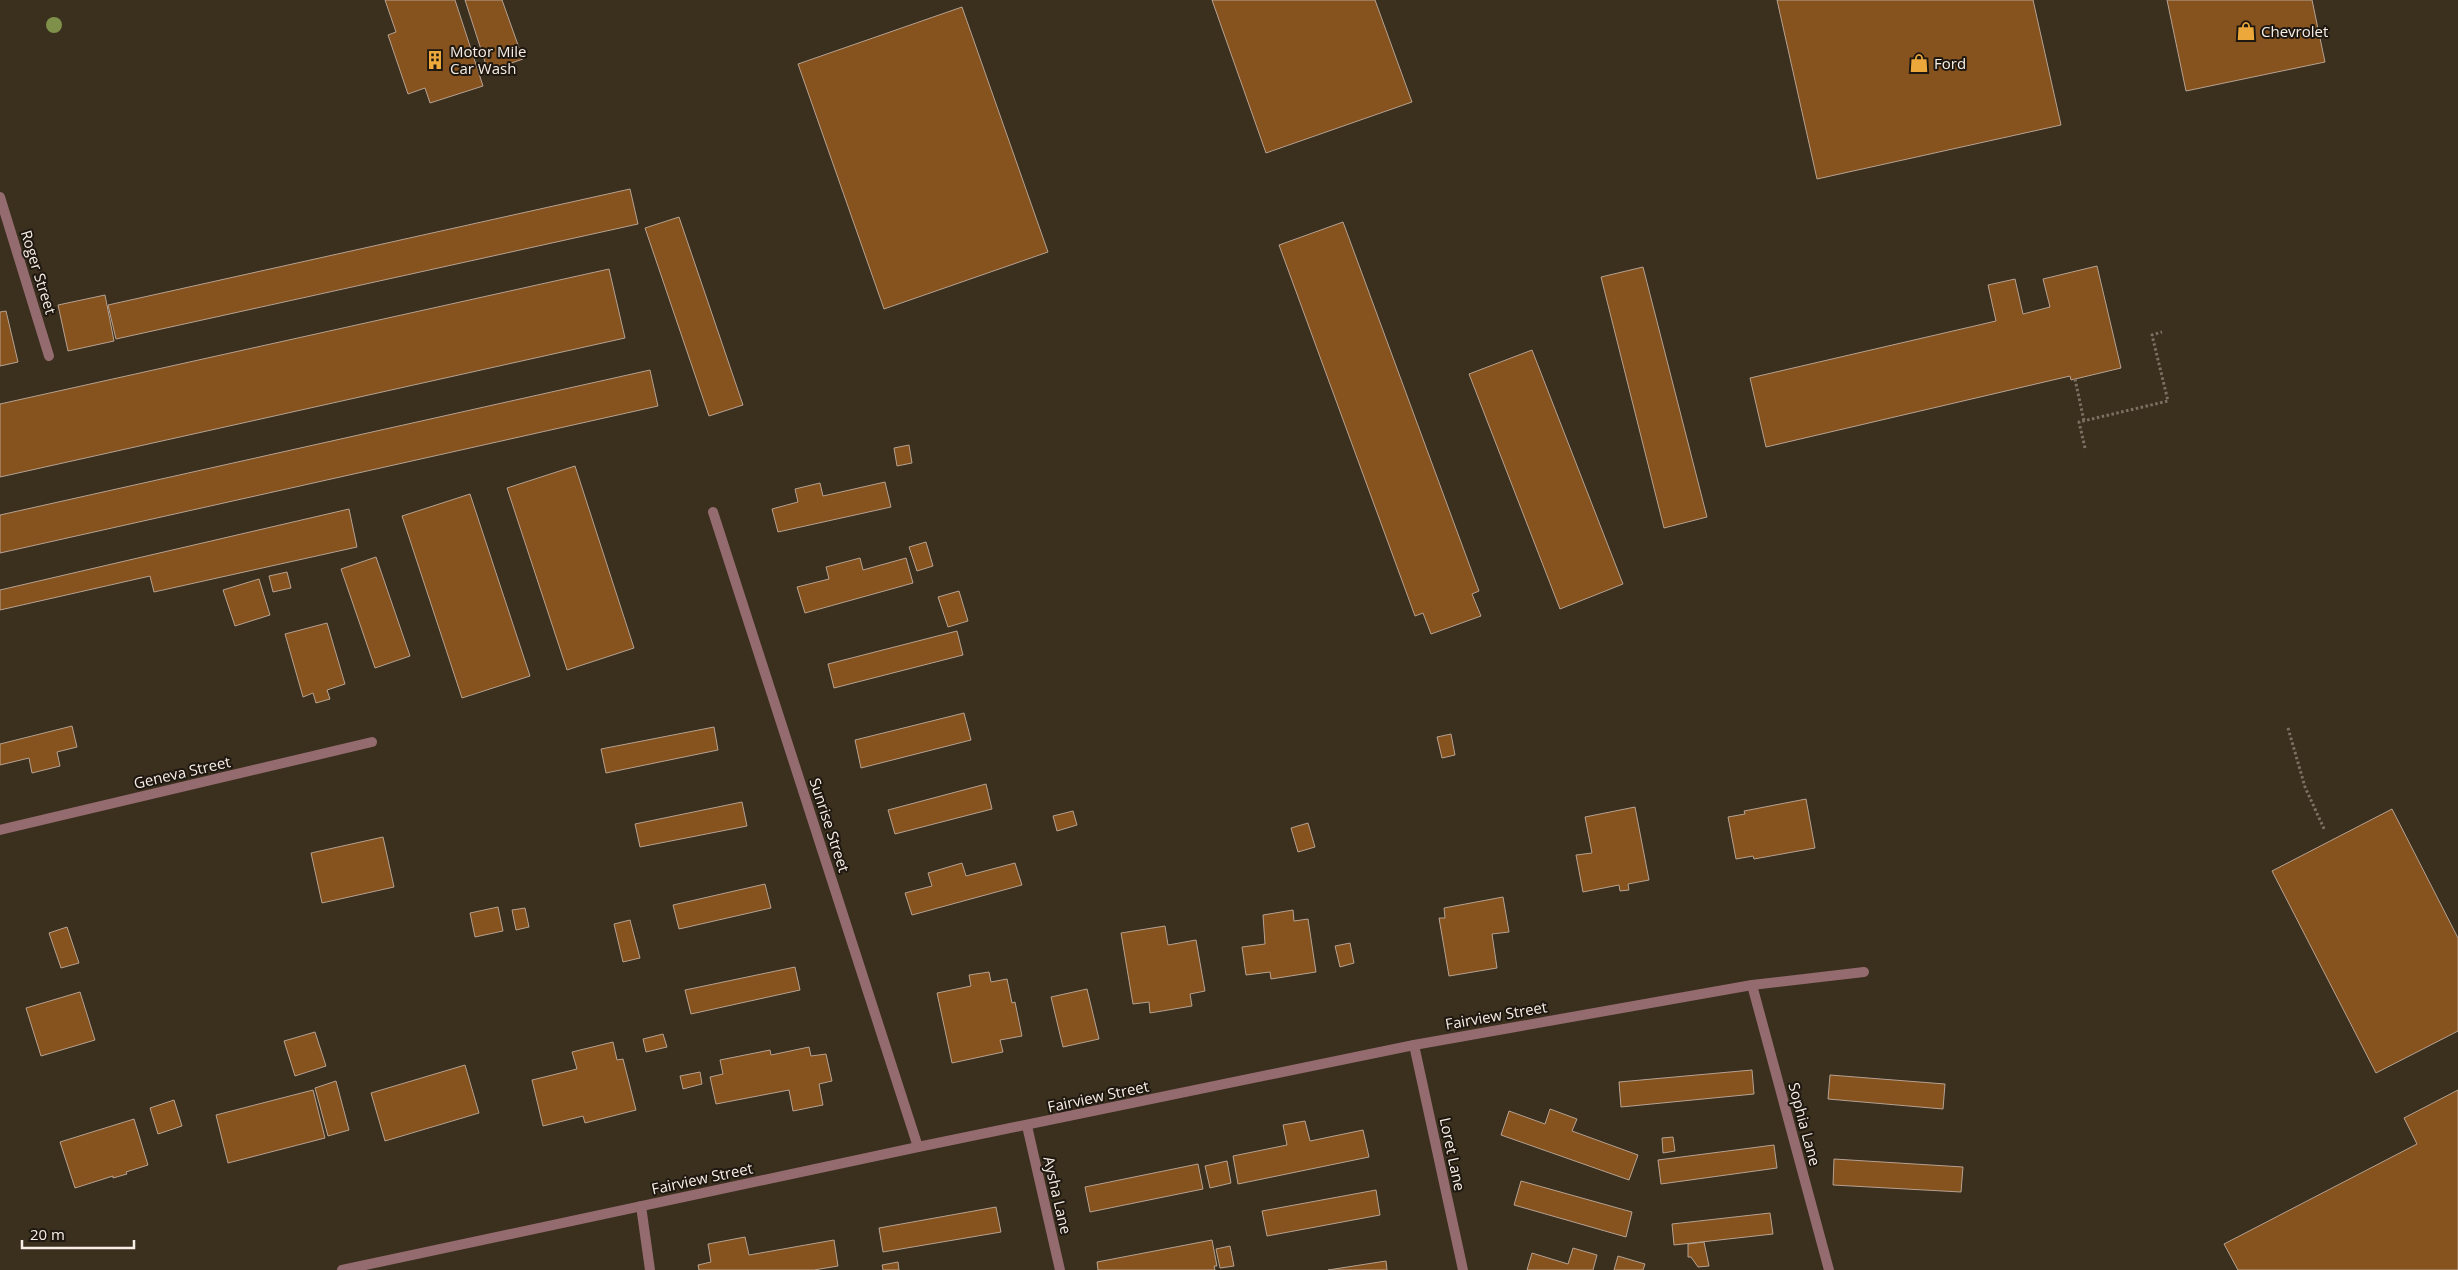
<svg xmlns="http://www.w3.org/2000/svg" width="2458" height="1270" font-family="'Open Sans',sans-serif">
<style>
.building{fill:#86521e;stroke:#b6a292}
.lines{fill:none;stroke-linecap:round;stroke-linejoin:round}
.path{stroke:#7c7163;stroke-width:3;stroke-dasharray:2.5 2.5;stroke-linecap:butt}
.street{stroke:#946b6f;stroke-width:10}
.tree{fill:#7e904a}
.labels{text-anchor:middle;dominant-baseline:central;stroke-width:4;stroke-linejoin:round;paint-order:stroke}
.poi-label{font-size:15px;fill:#f7efe5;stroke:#1e1811;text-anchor:start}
.street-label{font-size:15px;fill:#f7efe5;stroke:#1e1811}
</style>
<rect width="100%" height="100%" fill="#3b2f1e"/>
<g class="building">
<polygon points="385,0 455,0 483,86 430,103 425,88 408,94 388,35 396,32"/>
<polygon points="465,0 502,0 523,59 488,71"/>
<polygon points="1212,0 1375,0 1412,102 1266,153"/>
<polygon points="1777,0 2033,0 2061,125 1817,179"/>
<polygon points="2167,0 2312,0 2325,62 2186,91"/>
<polygon points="962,7 1048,252 884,309 798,64"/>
<polygon points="630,189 638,224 116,339 108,305"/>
<polygon points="679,217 743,405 709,416 645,228"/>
<polygon points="1343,222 1479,591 1472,594 1481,616 1431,634 1423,613 1415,616 1279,245"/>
<polygon points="2097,266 2121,368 2071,380 2070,376 1766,447 1750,378 1996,321 1988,285 2015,279 2023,314 2050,307 2043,279"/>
<polygon points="1643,267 1707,517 1664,528 1601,277"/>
<polygon points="609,269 625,338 0,477 0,404"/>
<polygon points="105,295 114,341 68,351 58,305"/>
<polygon points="6,311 18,362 0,366 0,312"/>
<polygon points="1532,350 1623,584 1560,609 1469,374"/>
<polygon points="650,370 658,406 0,553 0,515"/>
<polygon points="909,445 912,463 897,466 894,448"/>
<polygon points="575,466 634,648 567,670 507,488"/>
<polygon points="885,482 891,507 778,532 772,509 798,502 795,489 820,483 823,496"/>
<polygon points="470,494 530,676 462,698 402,516"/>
<polygon points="349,509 357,547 154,592 150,576 0,610 0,590"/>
<polygon points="926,542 933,566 917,571 909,547"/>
<polygon points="376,557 410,656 375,668 341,569"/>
<polygon points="860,558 863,570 906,558 913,583 805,613 797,587 829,579 826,567"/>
<polygon points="287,572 291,588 273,592 269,576"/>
<polygon points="259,579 270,615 235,626 223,590"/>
<polygon points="959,591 968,621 948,627 938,597"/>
<polygon points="327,623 345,684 327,690 330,699 316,703 313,693 303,697 285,634"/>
<polygon points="957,631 963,655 834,688 828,664"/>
<polygon points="964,713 971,740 861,768 855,740"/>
<polygon points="72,726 77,747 57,752 60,766 32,773 29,758 0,765 0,744"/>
<polygon points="714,727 718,750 606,773 601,749"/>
<polygon points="1451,734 1455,755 1442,758 1437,737"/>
<polygon points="986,784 992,809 895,834 888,810"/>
<polygon points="1806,799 1815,848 1754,859 1753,856 1736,859 1728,817 1745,814 1744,811"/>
<polygon points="742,802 747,826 640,847 635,824"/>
<polygon points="1635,807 1649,880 1628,884 1629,890 1620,891 1619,885 1583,892 1576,855 1592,853 1585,817"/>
<polygon points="2392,809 2458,938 2458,1031 2376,1073 2272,871"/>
<polygon points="1073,811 1077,825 1057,831 1053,816"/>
<polygon points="1308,823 1315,847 1298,852 1291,828"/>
<polygon points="383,837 394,887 322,903 311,853"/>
<polygon points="962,863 966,876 1015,863 1022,885 912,915 905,893 932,886 928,873"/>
<polygon points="765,884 771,908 679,929 673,905"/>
<polygon points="1503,897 1509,932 1492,934 1497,968 1449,976 1439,918 1445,918 1444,908"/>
<polygon points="498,907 503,931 475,937 470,913"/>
<polygon points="525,908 529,927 516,930 512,910"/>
<polygon points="1293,910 1294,921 1308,919 1316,972 1271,979 1270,972 1246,975 1242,947 1265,944 1263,915"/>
<polygon points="630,920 640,958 623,962 614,924"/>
<polygon points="1165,926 1168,945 1196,940 1205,991 1190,994 1192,1006 1150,1013 1149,1002 1133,1004 1121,933"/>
<polygon points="67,927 79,963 61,968 49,933"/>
<polygon points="1350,943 1354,963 1340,967 1335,946"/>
<polygon points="795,967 800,990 691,1014 685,990"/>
<polygon points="989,972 991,982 1007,979 1012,1003 1015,1002 1022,1036 1000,1040 1003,1052 952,1063 937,993 971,986 969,975"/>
<polygon points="1087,989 1099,1039 1063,1047 1051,997"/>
<polygon points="80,992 95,1040 41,1056 26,1008"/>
<polygon points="315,1032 326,1066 295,1076 284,1041"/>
<polygon points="663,1034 667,1047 646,1052 643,1039"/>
<polygon points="613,1042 617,1060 623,1059 636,1110 585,1123 583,1116 543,1126 532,1080 577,1069 572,1052"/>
<polygon points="809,1047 811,1056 826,1054 832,1081 819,1084 823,1105 793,1111 789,1090 716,1104 710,1077 723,1074 720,1060 770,1050 771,1055"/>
<polygon points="465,1065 479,1113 385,1141 371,1093"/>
<polygon points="1752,1070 1754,1094 1621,1107 1619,1082"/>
<polygon points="700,1072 702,1084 683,1089 680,1076"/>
<polygon points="1830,1075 1945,1084 1943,1109 1828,1099"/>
<polygon points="336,1081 349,1130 328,1136 315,1088"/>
<polygon points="313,1090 325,1138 228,1163 216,1115"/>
<polygon points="2458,1090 2458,1270 2238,1270 2224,1244 2417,1144 2404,1118"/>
<polygon points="174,1100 182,1126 158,1134 150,1108"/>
<polygon points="1550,1109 1577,1119 1572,1131 1638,1155 1629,1180 1501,1135 1509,1111 1545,1124"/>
<polygon points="134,1119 148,1165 126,1172 127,1174 113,1178 113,1176 75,1188 60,1142"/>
<polygon points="1305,1121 1310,1141 1363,1130 1369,1157 1238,1184 1233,1156 1287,1145 1283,1125"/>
<polygon points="1673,1137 1675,1151 1663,1153 1662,1138"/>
<polygon points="1774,1145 1777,1168 1661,1184 1658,1160"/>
<polygon points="1834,1159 1963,1167 1961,1192 1833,1185"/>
<polygon points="1227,1161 1231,1183 1210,1188 1205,1166"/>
<polygon points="1198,1164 1203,1189 1090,1212 1085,1187"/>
<polygon points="1521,1181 1632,1212 1626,1237 1514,1205"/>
<polygon points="1376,1190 1380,1215 1267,1236 1262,1211"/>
<polygon points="996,1207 1001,1232 883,1252 879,1228"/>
<polygon points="1770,1213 1773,1234 1674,1245 1672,1224"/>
<polygon points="745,1237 749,1255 834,1240 838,1266 814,1270 699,1270 698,1265 711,1262 708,1244"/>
<polygon points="1212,1240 1217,1266 1214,1266 1215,1270 1098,1270 1097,1262"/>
<polygon points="1704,1242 1709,1266 1698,1267 1691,1257 1688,1257 1688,1244"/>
<polygon points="1230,1246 1234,1266 1220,1268 1216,1249"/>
<polygon points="1573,1248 1597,1255 1593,1270 1527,1270 1532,1253 1568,1264"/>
<polygon points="1618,1256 1645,1264 1643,1270 1614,1270"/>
<polygon points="1386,1261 1387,1270 1328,1270"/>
<polygon points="898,1262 899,1270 883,1270 882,1265"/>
</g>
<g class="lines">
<g class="path">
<polyline points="2075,379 2084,421"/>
<polyline points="2085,448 2079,422 2168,401 2152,335 2162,332"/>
<polyline points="2288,728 2305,787 2325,831"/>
</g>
<g class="street">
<polyline points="0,197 49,356"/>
<polyline points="713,512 918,1147"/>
<polyline points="0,830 372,742"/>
<polyline points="1752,985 1829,1270"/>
<polyline points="1414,1045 1463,1270"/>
<polyline points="1027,1126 1060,1270"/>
<polyline points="641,1206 650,1270"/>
<polyline points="342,1270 918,1147 1414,1045 1752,985 1864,972"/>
</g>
</g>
<circle class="tree" cx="54" cy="25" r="8"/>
<defs>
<g id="shop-bare" transform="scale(1.5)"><path d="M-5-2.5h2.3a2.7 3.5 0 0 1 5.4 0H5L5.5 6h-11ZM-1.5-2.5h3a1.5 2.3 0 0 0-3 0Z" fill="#eda83b" stroke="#1e1811" stroke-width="2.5" paint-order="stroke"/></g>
<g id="building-bare" transform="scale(1.5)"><path d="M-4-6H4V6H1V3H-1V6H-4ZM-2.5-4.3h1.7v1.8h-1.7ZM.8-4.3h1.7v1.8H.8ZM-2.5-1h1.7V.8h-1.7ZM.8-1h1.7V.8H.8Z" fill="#eda83b" stroke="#1e1811" stroke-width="2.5" paint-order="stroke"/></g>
</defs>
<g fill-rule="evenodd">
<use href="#shop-bare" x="2246" y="31"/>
<use href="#building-bare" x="435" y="60"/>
<use href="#shop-bare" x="1919" y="63"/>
</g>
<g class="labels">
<g class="poi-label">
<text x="2261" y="31">Chevrolet</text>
<text x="450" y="51">Motor Mile<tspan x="450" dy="17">Car Wash</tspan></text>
<text x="1934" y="63">Ford</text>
</g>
<g class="street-label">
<text transform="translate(39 272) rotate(73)">Roger Street</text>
<text transform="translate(182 772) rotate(-13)">Geneva Street</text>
<text transform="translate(830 825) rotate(72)">Sunrise Street</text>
<text transform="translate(1496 1015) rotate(-10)">Fairview Street</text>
<text transform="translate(1098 1096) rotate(-12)">Fairview Street</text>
<text transform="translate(1805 1124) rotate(75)">Sophia Lane</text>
<text transform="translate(1453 1154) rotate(78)">Loret Lane</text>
<text transform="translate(702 1178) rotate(-12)">Fairview Street</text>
<text transform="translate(1058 1195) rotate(77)">Aysha Lane</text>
</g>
</g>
<path d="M22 1240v8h112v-8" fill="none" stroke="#f7efe5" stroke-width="2.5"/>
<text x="30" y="1240" font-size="15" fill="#f7efe5" stroke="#1e1811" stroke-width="4" paint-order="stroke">20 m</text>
</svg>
